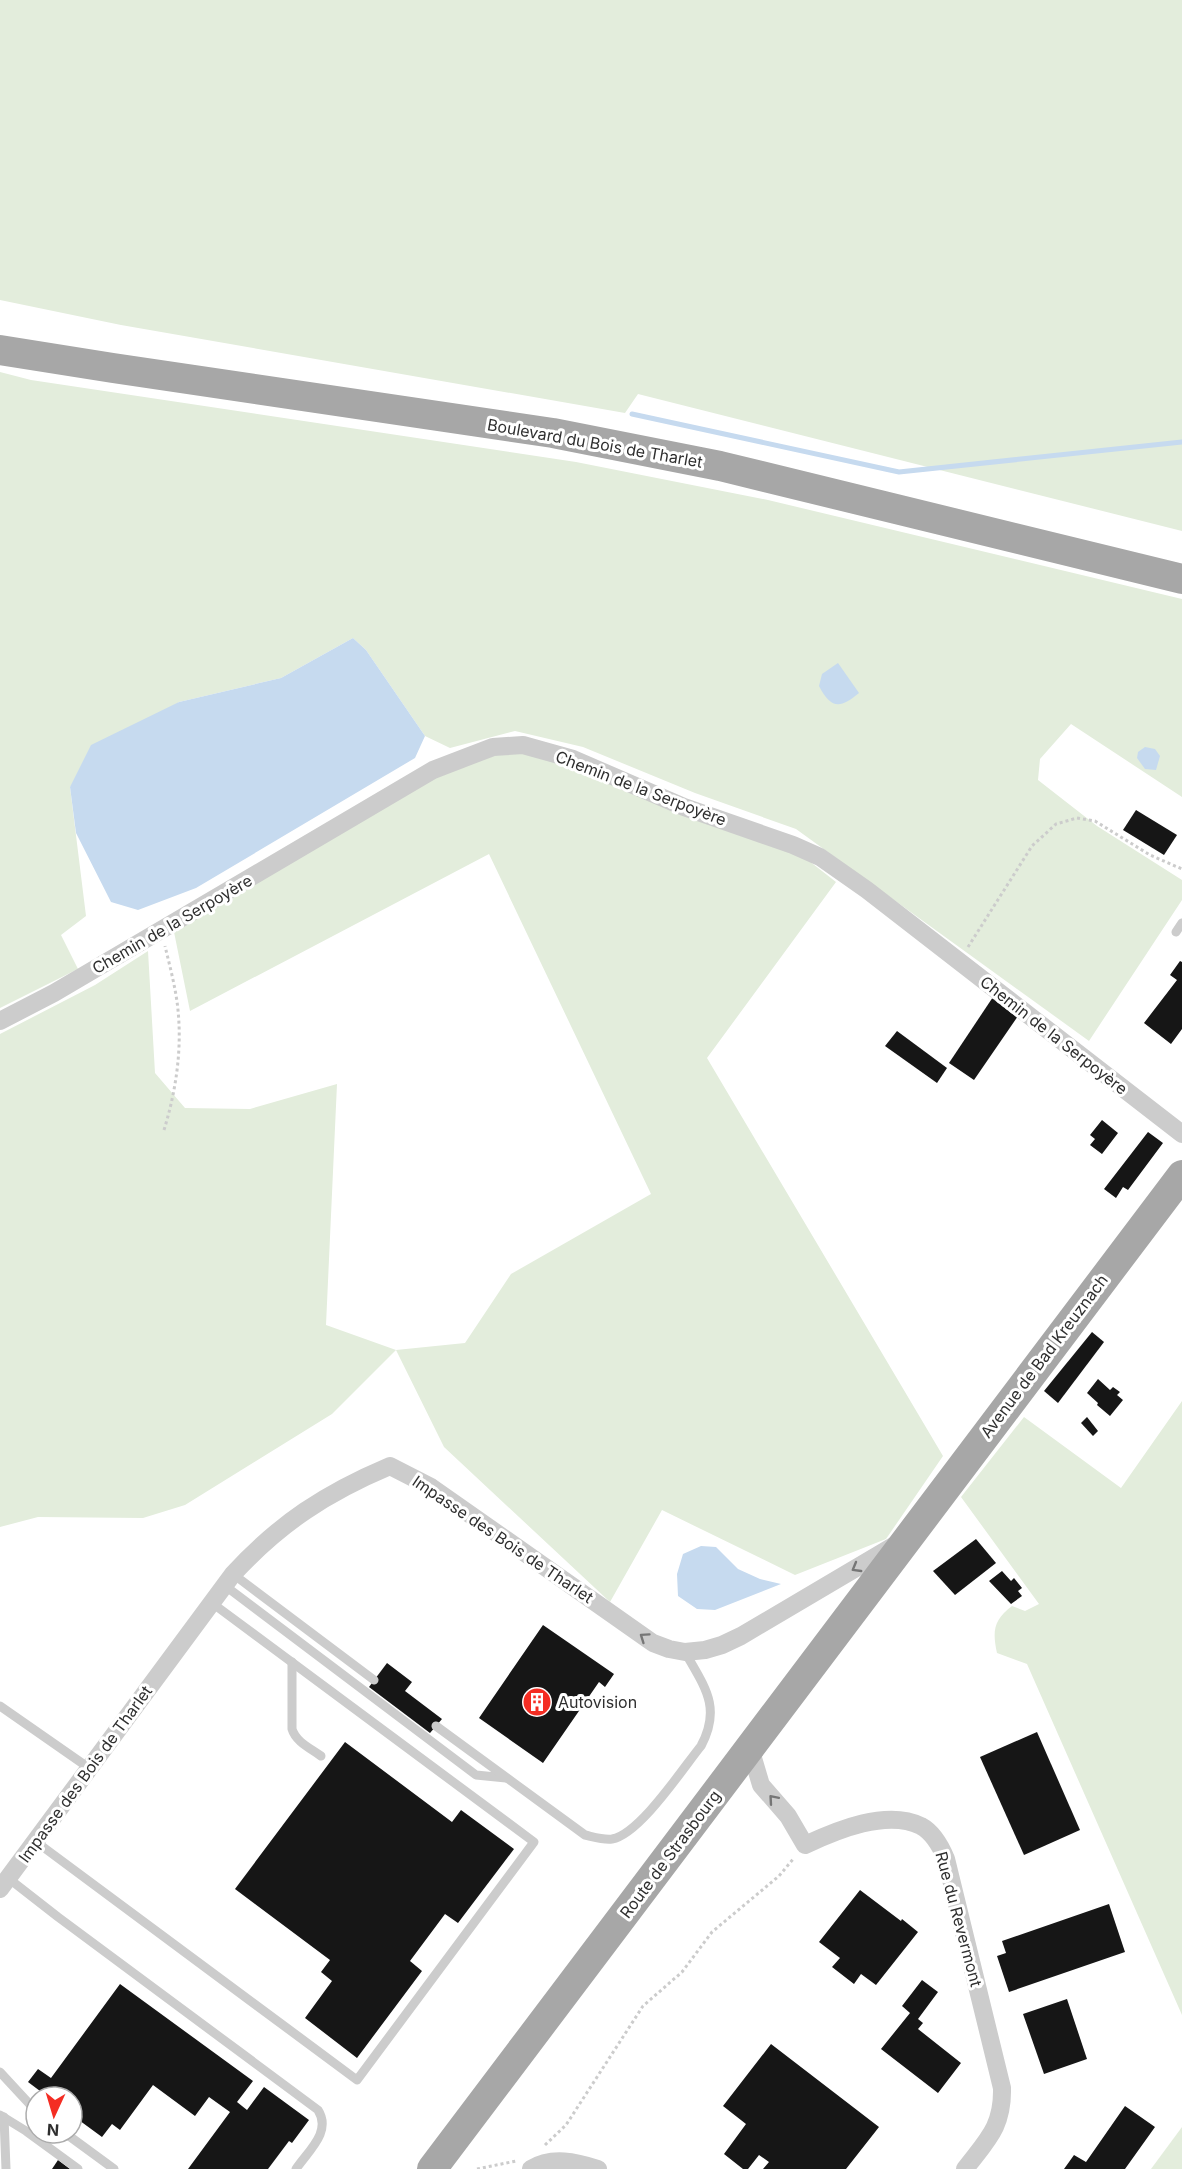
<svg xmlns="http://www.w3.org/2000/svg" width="1182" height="2169" font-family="Inter,sans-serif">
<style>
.green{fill:#e3eddc}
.water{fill:#c6daef}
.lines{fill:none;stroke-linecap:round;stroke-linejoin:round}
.stream{stroke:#c6daef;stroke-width:5}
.building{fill:#161616}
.path{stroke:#ccc;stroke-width:3;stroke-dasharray:3 3;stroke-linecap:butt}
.lane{stroke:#ccc;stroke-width:9}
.street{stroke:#ccc;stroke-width:18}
.primary{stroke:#a7a7a7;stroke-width:30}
.oneway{stroke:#767676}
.labels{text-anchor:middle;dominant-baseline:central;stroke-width:6;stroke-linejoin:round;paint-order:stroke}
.street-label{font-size:16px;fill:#2f2f2f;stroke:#fff}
.poi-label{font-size:16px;fill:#2f2f2f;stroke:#fff;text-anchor:start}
</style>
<rect width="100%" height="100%" fill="#fff"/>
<g class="green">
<polygon points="0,0 1182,0 1182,531 638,394 625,413 121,325 0,300"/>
<polygon points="0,372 31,380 576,462 768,500 1182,599 1182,797 1071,724 1040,759 1038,780 1097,826 1182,880 1182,900 1089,1041 796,829 695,793 583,747 515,731 450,748 425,736 366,650 353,638 281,678 179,702 70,787 86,916 61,935 78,969 0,1008"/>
<polygon points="518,751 577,767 799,853 836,882 707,1058 943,1456 886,1539 795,1575 662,1510 610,1602 444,1447 396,1350 332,1414 185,1505 143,1518 38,1517 0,1527 0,1034 95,985 148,951 155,1073 185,1108 250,1109 337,1084 326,1325 396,1350 465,1343 511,1274 651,1194 489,854 190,1011 174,932 444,772 494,754"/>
<path d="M 1182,1401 L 1182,2015 L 1027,1664 L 997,1653 C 992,1630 994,1620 1012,1606 L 1025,1611 L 1039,1604 L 961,1497 L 1024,1417 L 1121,1488 Z"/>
<polygon points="1182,2127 1182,2169 1151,2169"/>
</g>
<g class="water">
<polygon points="353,638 366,650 425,736 415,758 196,888 138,910 111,902 76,833 70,787 91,745 179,702 281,678"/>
<path d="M 838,663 L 859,693 C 840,709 831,709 819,686 L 822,674 Z"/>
<polygon points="1145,747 1155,749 1160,756 1156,770 1145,769 1137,758 1138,752"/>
<polygon points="701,1546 716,1547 738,1569 760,1579 781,1584 715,1610 697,1609 678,1596 677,1574 683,1554"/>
</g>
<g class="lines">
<polyline class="stream" points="632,414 899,472 1182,442"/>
</g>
<g class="building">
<polygon points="1136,810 1177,835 1164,855 1123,830"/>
<polygon points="1180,961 1182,962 1182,1029 1171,1044 1144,1023 1177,980 1170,975"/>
<polygon points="993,997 1018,1016 974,1080 949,1063"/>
<polygon points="897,1031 947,1068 937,1083 885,1046"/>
<polygon points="1102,1120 1118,1133 1102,1154 1090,1145 1095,1139 1090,1135"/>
<polygon points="1148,1132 1163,1143 1128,1190 1123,1187 1116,1198 1104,1189"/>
<polygon points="1092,1332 1104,1342 1058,1403 1044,1391"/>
<polygon points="1098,1379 1110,1390 1113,1387 1120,1392 1117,1395 1123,1400 1110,1416 1097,1405 1098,1403 1087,1393"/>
<polygon points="1087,1417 1098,1431 1093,1436 1081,1423"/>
<polygon points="976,1539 996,1563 955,1595 933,1571"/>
<polygon points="1002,1571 1011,1581 1014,1578 1022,1588 1018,1591 1022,1596 1011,1604 989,1581"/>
<polygon points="543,1625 614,1674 605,1687 599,1682 543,1763 479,1718"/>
<polygon points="387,1663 412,1682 405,1691 442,1719 430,1733 369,1687"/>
<polygon points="1037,1732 1080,1830 1024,1855 980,1757"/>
<polygon points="345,1742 452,1822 461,1810 514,1849 458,1923 445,1914 410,1961 422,1971 357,2058 305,2018 332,1981 321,1972 330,1960 235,1889"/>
<polygon points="860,1890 901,1921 902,1919 918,1932 876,1985 861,1974 854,1984 832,1967 840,1958 819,1942"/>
<polygon points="1109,1904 1125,1952 1009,1992 997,1956 1006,1953 1002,1941"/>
<polygon points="922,1980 938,1992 918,2019 923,2023 918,2029 961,2063 938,2093 881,2049 910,2013 902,2006"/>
<polygon points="120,1984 253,2081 237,2102 247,2110 264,2087 309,2120 292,2143 289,2141 268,2169 188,2169 230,2112 209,2097 195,2116 153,2085 120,2130 112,2124 102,2137 72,2115 72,2097 48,2097 28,2082 38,2069 51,2078"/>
<polygon points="1067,1999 1087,2059 1044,2074 1023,2014"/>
<polygon points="771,2044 879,2127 846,2169 763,2169 769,2162 759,2155 748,2169 743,2169 724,2154 746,2124 723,2106"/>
<polygon points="1125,2106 1155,2127 1125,2169 1064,2169 1074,2155 1086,2162"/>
<polygon points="58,2160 70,2169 52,2169"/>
</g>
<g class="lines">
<g class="path">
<polyline points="968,947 1032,846 1056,824 1077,818 1095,821 1150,855 1182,869"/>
<path d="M 164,1130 C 176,1091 182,1050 178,1010 C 176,989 170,967 165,946"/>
<polyline points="545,2145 566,2125 643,2006 682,1972 712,1932 779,1876 794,1858"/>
<polyline points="477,2169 516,2161"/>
</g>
<g class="lane">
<polyline points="1176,932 1182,923"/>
<polyline points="233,1574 374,1680"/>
<polyline points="224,1585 476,1775 506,1778"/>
<path d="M 292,1662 L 292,1729 C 296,1742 310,1748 321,1756"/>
<polyline points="0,1706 89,1768"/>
<path d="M 436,1726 L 585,1835 C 594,1837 603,1840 612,1839 C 640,1834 683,1768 701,1746 C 722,1707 704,1686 685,1652"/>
<polyline points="35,1841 357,2080 534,1842 212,1603"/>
<path d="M 8,1878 L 58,1917 L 318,2110 C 332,2132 308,2151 296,2169"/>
<polyline points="0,2072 36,2111"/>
<polyline points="0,2115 26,2131 78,2169"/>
<polyline points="4,2117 6,2169"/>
<polyline points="65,2133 114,2169"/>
</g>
<g class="street">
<polyline points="0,1021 54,993 433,770 493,747 523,745 573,759 684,807 793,845 820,857 867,890 1182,1134"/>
<path d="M 750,1748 L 761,1785 L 788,1816 L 805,1845 C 837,1830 887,1809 921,1826 C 934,1833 941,1847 946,1859 L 1002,2088 C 1003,2127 987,2140 965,2169"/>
<path d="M 0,1889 L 233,1574 C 280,1523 326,1493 390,1466 L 431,1487 L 653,1643 L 669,1649 L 685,1652 L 705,1650 L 722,1645 L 741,1636 L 895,1545"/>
<path d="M 531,2169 C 552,2156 576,2162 598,2169"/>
</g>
<g class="primary">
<polyline points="0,350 113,368 553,433 720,466 1182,579"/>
<polyline points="432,2169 1182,1175"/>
</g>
</g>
<defs><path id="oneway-chevron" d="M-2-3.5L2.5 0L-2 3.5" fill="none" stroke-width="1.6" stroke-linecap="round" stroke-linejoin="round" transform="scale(1.5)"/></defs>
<g class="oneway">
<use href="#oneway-chevron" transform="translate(856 1568) rotate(150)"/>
<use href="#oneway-chevron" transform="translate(644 1637) rotate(-145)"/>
<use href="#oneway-chevron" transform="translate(773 1799) rotate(-131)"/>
</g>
<defs>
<g id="building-disc" transform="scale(1.5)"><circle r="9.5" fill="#f42d23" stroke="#fff"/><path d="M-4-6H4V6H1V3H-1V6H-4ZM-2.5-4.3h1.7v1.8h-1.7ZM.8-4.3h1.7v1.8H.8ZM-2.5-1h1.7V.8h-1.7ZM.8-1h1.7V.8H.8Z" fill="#fff"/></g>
</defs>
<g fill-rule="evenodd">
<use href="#building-disc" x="537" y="1702"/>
</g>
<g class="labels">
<g class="street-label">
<text transform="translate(595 443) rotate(10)">Boulevard du Bois de Tharlet</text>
<text transform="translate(641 788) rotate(21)">Chemin de la Serpoyère</text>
<text transform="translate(172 924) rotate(-30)">Chemin de la Serpoyère</text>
<text transform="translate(1054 1035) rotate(38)">Chemin de la Serpoyère</text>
<text transform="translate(1044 1356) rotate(-53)">Avenue de Bad Kreuznach</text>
<text transform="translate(503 1539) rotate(34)">Impasse des Bois de Tharlet</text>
<text transform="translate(85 1774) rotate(-54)">Impasse des Bois de Tharlet</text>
<text transform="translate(670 1854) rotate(-53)">Route de Strasbourg</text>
<text transform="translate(959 1919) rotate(75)">Rue du Revermont</text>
</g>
<g class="poi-label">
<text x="558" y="1702">Autovision</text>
</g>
</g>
<g transform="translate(54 2115) rotate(184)"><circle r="28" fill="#ffffff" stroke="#acacac" stroke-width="1.5"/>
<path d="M0-4.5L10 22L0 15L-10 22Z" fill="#f42d23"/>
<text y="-9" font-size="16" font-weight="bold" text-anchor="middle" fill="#2f2f2f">N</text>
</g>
</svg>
